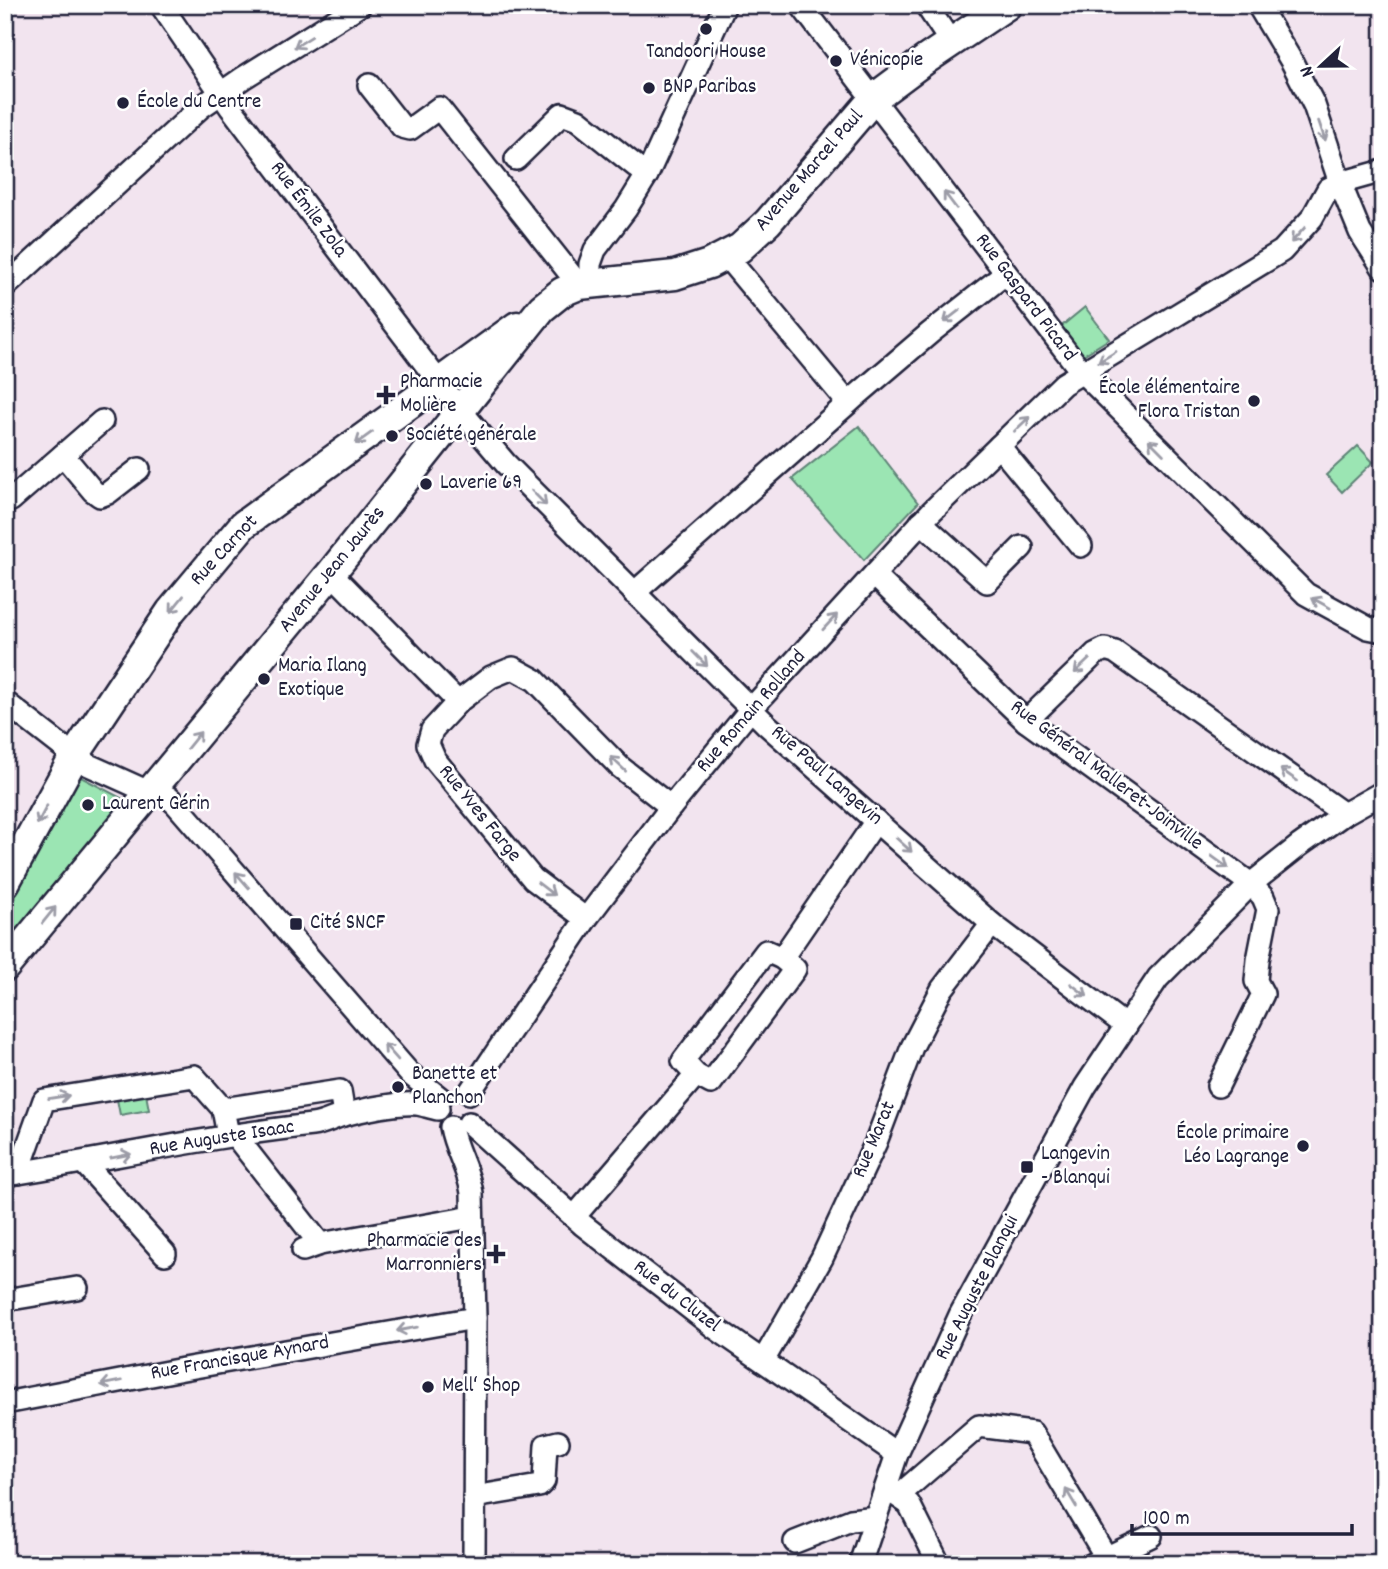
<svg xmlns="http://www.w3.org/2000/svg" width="1388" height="1569" font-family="Dekko,sans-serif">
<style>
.green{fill:#9be5b3;stroke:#5e8477;stroke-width:2}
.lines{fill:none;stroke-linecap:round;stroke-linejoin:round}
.minor-casing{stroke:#22223b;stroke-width:26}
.major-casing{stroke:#22223b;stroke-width:33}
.minor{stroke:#fff;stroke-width:21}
.major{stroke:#fff;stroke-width:28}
.oneway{stroke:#9c9ca7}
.poi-dot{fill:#22223b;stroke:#fff;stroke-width:2.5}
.labels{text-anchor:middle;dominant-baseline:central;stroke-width:5;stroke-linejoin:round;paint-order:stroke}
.poi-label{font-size:21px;fill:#22223b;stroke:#fff;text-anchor:start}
.street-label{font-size:21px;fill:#22223b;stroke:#fff}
</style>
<rect width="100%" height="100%" fill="#f2e4ef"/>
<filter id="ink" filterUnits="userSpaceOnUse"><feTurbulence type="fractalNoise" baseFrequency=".0143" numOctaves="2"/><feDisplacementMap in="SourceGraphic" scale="14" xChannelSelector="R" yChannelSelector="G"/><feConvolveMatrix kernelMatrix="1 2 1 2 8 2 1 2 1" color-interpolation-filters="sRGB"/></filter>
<g filter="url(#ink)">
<g class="green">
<polygon points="1085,307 1109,339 1080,357 1057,330"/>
<polygon points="859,426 918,503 864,560 792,479"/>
<polygon points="1358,446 1373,462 1342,492 1326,475"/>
<polygon points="75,774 127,801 5,952 5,910"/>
<polygon points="145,1089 149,1110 120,1115 116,1094"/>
</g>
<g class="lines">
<g class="minor-casing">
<g id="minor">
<polyline points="161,5 231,108 461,411 506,464 767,725 992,924 1126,1026"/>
<polyline points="801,5 1081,371 1306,594 1368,628 1383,631"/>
<polyline points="926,5 952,44"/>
<polyline points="1258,5 1292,62 1314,105 1340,183 1360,232 1383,268"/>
<polyline points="369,85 402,127 410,129 439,108 579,285"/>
<polyline points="516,159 562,114 578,120 647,175"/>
<polyline points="726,256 848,403"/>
<polyline points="590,283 590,264 595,250 626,209 647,175 725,5"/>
<polyline points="5,287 201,107 243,78 360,5"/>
<polyline points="999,446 1081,546"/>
<polyline points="63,455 93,491 100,496 108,493 139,469"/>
<polyline points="5,502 11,500 102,421"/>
<polyline points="921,522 987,582 1022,547"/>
<polyline points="331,573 458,702"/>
<polyline points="874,575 1026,721 1251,884 1263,897 1268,909 1258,960 1256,981 1263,994 1218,1086"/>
<polyline points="634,593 855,397 930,333 1005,274"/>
<polyline points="5,702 82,762 151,793 168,797 176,804 410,1074 440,1098"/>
<polyline points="1026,721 1095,654 1105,649 1115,652 1344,814"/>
<polyline points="586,919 533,879 435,760 428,744 432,730 458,702 491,677 513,668 535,680 620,767 671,807"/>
<polygon points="766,951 782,958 795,969 711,1083 696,1075 683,1061"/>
<polyline points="782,958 876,821"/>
<polyline points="469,1093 586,919 671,807 751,709 932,511 1063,384 1282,251 1312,218 1328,189 1340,183 1383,171"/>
<polyline points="223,1109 340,1091 344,1115"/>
<polyline points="469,1123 583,1225 714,1327 897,1454"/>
<path d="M 451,1127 C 455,1150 469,1170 472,1193 L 475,1318 L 474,1564"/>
<polyline points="234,1134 320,1244"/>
<polyline points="84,1163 165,1254"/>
<polyline points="18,1173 44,1100 194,1076 223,1109 228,1135"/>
<path d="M 5,1175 C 108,1159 209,1136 312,1125 C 323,1124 333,1118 343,1115 C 362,1110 398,1102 417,1104 C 424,1105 431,1108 438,1109"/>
<polyline points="574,1217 696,1075"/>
<polyline points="303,1250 320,1244 472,1217"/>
<polyline points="5,1300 77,1288"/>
<polyline points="763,1361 822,1258 876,1142 912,1047 942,989 992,924"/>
<polyline points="5,1403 183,1369 475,1318"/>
<polyline points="887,1489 909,1504 939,1564"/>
<polyline points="898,1496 979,1426 1032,1433 1106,1557"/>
<polyline points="474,1497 539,1486 544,1481 546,1445 558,1442"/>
<polyline points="795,1542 851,1520 876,1517"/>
<polyline points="860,1564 897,1454 960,1315 1085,1087 1158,978 1251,884 1300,845 1344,814 1383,792"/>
<polyline points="1093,1564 1151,1536"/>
</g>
</g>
<g class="major-casing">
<g id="major">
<polyline points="5,883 75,755 171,611 243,525 517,326"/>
<polyline points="5,967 331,573 542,308 562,292 579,285 675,275 709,264 740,248 768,222 874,98 925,60 1007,5"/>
</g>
</g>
<use href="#minor" class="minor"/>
<use href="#major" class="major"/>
</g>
<defs><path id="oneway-shaft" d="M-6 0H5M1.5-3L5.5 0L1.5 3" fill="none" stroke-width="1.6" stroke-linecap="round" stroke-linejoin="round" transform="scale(1.75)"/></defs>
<g class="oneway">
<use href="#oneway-shaft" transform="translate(303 42) rotate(148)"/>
<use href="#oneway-shaft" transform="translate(1322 131) rotate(71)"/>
<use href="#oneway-shaft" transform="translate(950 200) rotate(-127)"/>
<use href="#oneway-shaft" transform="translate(1298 235) rotate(132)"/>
<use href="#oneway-shaft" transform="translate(952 316) rotate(142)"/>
<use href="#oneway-shaft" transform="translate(1107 357) rotate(149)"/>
<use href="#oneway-shaft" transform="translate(1022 424) rotate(-44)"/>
<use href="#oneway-shaft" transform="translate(364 438) rotate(144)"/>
<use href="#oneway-shaft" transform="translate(1156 447) rotate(-135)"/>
<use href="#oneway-shaft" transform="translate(539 498) rotate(45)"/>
<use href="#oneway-shaft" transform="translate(1321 603) rotate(-151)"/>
<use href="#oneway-shaft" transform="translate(177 604) rotate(129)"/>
<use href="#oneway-shaft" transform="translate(830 622) rotate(-47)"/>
<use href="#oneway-shaft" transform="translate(700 659) rotate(45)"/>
<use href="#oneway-shaft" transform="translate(1082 666) rotate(136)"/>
<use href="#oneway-shaft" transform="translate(194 740) rotate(-51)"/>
<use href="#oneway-shaft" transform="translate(618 764) rotate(-137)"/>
<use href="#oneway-shaft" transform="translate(1289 775) rotate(-145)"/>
<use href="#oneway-shaft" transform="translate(42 815) rotate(118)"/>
<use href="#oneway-shaft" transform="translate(904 845) rotate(42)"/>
<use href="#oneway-shaft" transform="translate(1220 862) rotate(36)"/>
<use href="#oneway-shaft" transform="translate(242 880) rotate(-131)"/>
<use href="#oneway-shaft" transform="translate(546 889) rotate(37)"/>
<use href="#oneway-shaft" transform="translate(49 915) rotate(-51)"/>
<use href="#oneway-shaft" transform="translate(1079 990) rotate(37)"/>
<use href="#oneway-shaft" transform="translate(391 1052) rotate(-131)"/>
<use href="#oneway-shaft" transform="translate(59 1097) rotate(-9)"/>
<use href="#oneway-shaft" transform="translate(121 1156) rotate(-11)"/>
<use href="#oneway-shaft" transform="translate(407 1329) rotate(170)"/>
<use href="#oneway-shaft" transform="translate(111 1383) rotate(169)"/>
<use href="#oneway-shaft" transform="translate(1071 1498) rotate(-121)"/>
</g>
</g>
<g class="poi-dot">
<circle cx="706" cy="29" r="7"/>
<circle cx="836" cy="61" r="7"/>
<circle cx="649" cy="88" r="7"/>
<circle cx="123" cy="103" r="7"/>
<path d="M382.5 384.5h7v7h7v7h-7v7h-7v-7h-7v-7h7z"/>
<circle cx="1254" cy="401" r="7"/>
<circle cx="392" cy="436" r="7"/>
<circle cx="426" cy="484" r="7"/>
<circle cx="264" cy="679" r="7"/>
<circle cx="88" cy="805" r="7"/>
<rect x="289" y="917" width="14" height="14" rx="3.5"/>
<circle cx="398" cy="1087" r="7"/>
<circle cx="1303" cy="1146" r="7"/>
<rect x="1020" y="1160" width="14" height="14" rx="3.5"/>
<path d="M492.5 1243.5h7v7h7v7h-7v7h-7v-7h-7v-7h7z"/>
<circle cx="428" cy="1387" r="7"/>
</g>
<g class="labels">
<g class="poi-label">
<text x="706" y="53" text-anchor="middle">Tandoori House</text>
<text x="850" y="61">Vénicopie</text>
<text x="663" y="88">BNP Paribas</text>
<text x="137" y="103">École du Centre</text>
<text x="400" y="383">Pharmacie<tspan x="400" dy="24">Molière</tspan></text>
<text x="1240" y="389" text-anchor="end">École élémentaire<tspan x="1240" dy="24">Flora Tristan</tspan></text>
<text x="406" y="436">Société générale</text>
<text x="440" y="484">Laverie 69</text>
<text x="278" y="667">Maria Ilang<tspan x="278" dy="24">Exotique</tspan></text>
<text x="102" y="805">Laurent Gérin</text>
<text x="310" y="924">Cité SNCF</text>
<text x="412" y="1075">Banette et<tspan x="412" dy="24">Planchon</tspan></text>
<text x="1289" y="1134" text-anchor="end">École primaire<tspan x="1289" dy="24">Léo Lagrange</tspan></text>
<text x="1041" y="1155">Langevin<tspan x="1041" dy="24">- Blanqui</tspan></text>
<text x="482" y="1242" text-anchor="end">Pharmacie des<tspan x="482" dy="24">Marronniers</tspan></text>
<text x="442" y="1387">Mell‘ Shop</text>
</g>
<g class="street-label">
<text transform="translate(810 171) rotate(-49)">Avenue Marcel Paul</text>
<text transform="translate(308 210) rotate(53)">Rue Émile Zola</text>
<text transform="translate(1025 298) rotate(53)">Rue Gaspard Picard</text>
<text transform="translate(225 551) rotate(-47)">Rue Carnot</text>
<text transform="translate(333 570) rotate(-51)">Avenue Jean Jaurès</text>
<text transform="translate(752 712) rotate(-49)">Rue Romain Rolland</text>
<text transform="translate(826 776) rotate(41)">Rue Paul Langevin</text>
<text transform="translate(1106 776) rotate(37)">Rue Général Malleret-Joinville</text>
<text transform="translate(479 814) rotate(51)">Rue Yves Farge</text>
<text transform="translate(222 1139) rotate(-9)">Rue Auguste Isaac</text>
<text transform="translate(875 1140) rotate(-67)">Rue Marat</text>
<text transform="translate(978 1288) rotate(-63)">Rue Auguste Blanqui</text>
<text transform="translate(676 1297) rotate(38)">Rue du Cluzel</text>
<text transform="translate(240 1359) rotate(-10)">Rue Francisque Aynard</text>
</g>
</g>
<rect width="1388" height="1569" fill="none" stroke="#fff" stroke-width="28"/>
<rect x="14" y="14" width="1360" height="1541" fill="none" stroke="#22223b" stroke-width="2.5" filter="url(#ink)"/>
<g transform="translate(1321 66) rotate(248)" stroke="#ffffff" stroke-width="5" paint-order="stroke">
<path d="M0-5L12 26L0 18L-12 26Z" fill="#22223b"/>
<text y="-10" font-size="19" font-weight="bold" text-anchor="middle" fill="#22223b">N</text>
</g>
<path d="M1132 1524v10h220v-10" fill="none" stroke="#22223b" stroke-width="3.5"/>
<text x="1143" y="1524" font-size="21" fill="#22223b" stroke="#ffffff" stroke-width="5" paint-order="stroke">100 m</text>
</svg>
